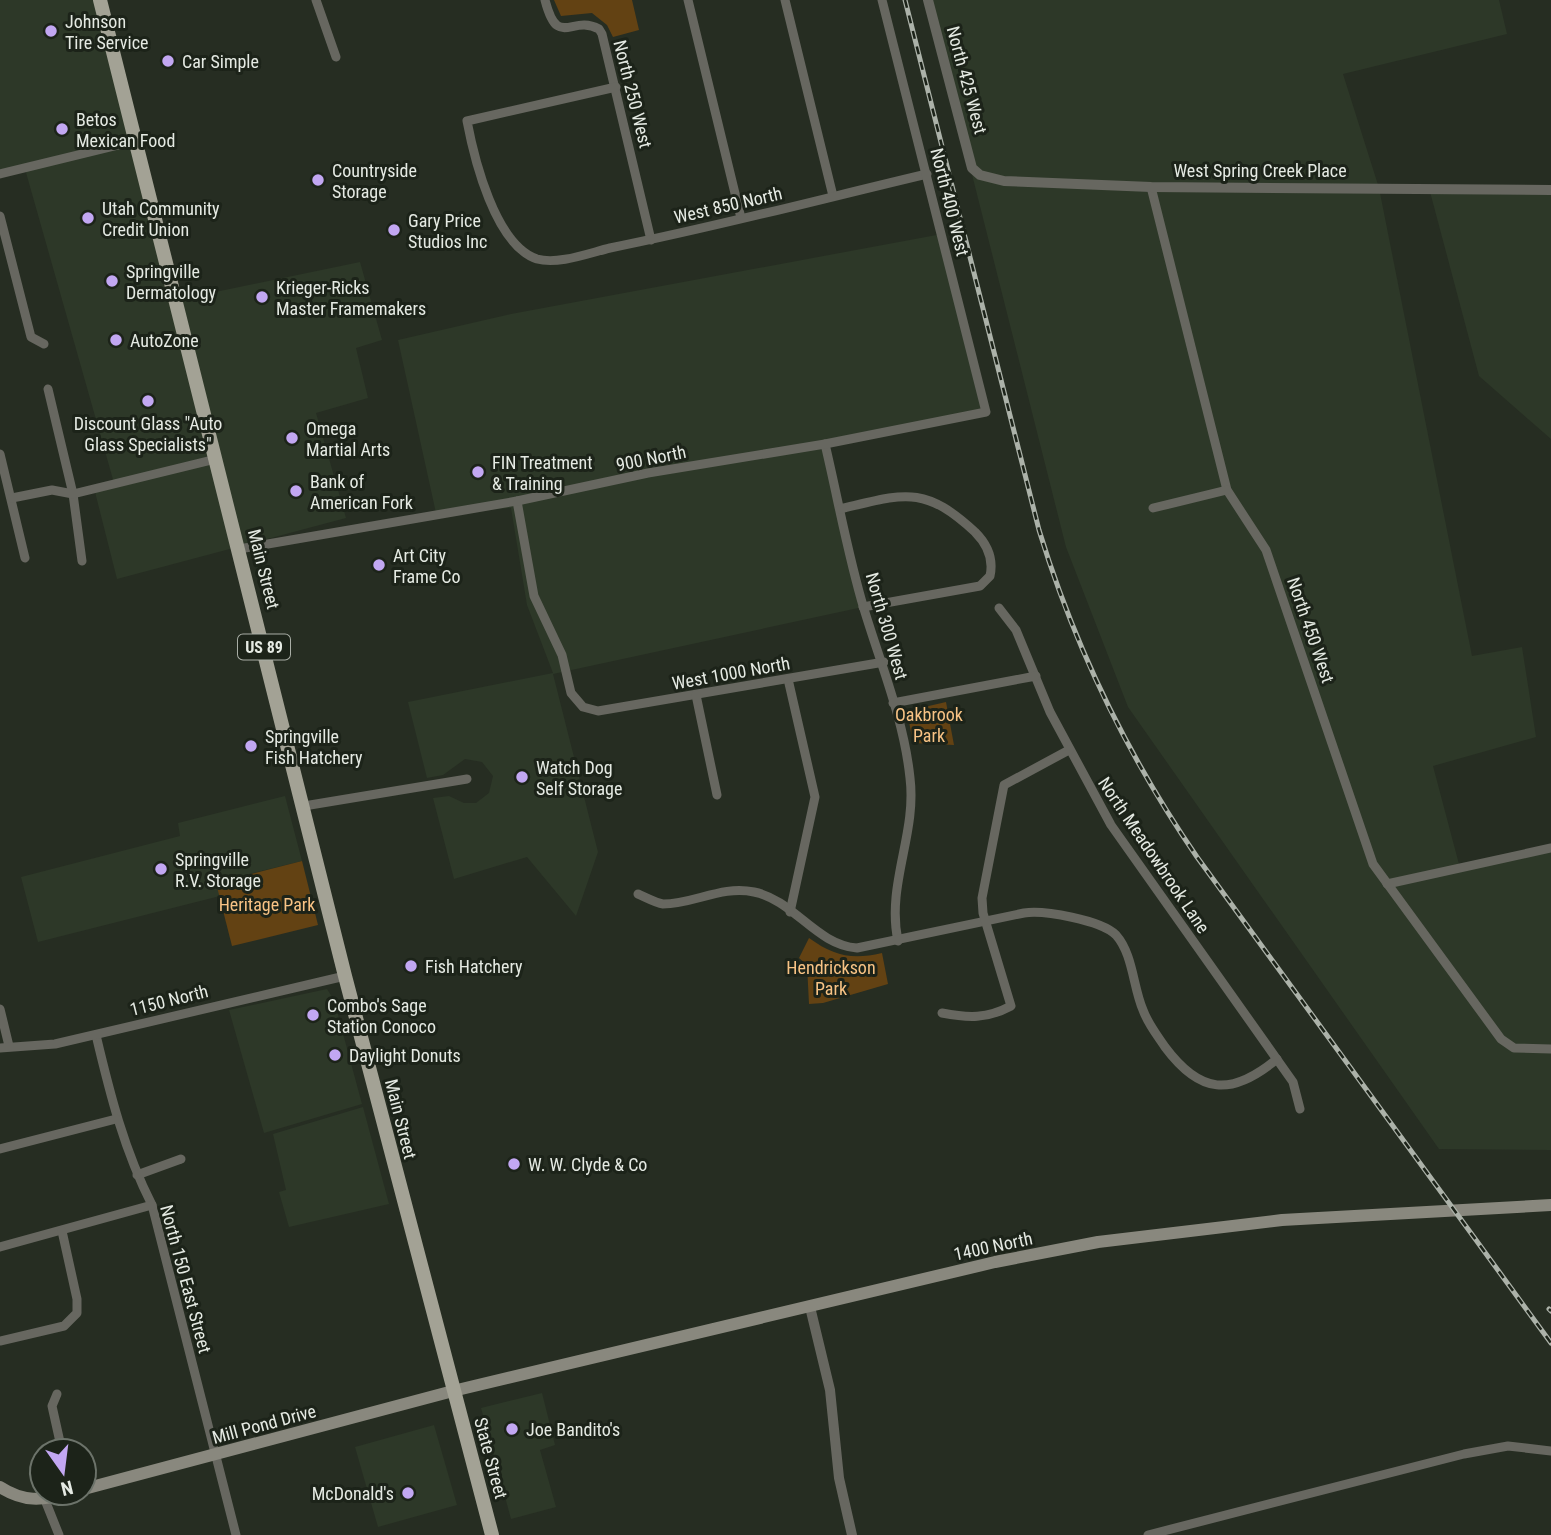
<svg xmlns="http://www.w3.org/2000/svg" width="1551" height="1535" font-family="'Roboto Condensed',sans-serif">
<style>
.built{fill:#2d3828}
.green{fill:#634213}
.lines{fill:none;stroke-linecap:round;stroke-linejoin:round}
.minor{stroke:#676760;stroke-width:9}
.tertiary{stroke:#676760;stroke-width:10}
.secondary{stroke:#89887e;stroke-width:12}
.primary{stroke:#a3a295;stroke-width:14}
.rail-casing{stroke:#acb2a9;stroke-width:5}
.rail{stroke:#1c2319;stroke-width:2.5;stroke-dasharray:8;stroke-linecap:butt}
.poi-dot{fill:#c2a7f2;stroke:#1c2319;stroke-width:2.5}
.labels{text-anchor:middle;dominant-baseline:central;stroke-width:6;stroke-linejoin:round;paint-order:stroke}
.shield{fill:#1c2319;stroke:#a9aea6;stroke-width:2}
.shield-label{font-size:16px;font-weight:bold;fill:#e5eae3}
.poi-label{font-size:18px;fill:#e5eae3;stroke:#1c2319;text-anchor:start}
.street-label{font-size:18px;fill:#e5eae3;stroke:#1c2319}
.park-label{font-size:18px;fill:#f8c385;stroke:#1c2319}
</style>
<rect width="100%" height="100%" fill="#262d22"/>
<g class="built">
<polygon points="0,0 100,0 177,300 360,262 382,340 356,348 368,398 316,413 346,518 117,579 94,488 114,483 25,169 0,173"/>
<polygon points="928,0 1499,0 1507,34 1343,74 1379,188 1472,656 1522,647 1536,737 1433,766 1460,868 1551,848 1551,1150 1439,1149 1128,707 1066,547"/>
<polygon points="1429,188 1551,190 1551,439 1479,376"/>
<polygon points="942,234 986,412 826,444 863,607 553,674 598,852 576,916 527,857 454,879 433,798 449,796 464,803 476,803 489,793 493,776 482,762 465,759 443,775 427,778 408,702 553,673 527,605 511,508 436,513 398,340 511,314"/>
<polygon points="285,796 302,861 217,882 220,896 38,942 21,877 180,836 178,823"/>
<polygon points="327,989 334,1000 362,1104 264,1133 229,1010"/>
<polygon points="363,1107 389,1204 289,1227 279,1192 286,1190 273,1134"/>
<polygon points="542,1393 555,1445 540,1450 556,1507 511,1519 481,1408"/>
<polygon points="434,1425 457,1505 378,1527 355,1447"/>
</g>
<g class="green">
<polygon points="554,0 632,0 639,30 613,37 607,25 592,13 561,16"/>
<polygon points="946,702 954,745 913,743 907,711"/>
<polygon points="302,861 318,925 232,946 216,883"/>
<path d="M 809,938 C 834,956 852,960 882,953 L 888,984 L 823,1003 L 809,1004 L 807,965 L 799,958 Z"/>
</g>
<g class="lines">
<g class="minor">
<polyline points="316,0 336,57"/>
<path d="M 545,0 C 558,50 571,14 599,29 L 602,34 L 651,240"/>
<polyline points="688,0 741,218"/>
<polyline points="785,0 833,196"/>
<path d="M 616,87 L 467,121 C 474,158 495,245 537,259 C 558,265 589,253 610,248 C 716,227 821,199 927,174"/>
<polyline points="0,174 135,141"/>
<polyline points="1151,187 1227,490 1266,550 1373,864 1501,1039 1514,1048 1551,1049"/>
<polyline points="0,216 31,337 44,344"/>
<polyline points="48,389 73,494 82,561"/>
<path d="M 825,444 C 838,499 848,556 864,609 C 881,665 904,720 910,778 C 917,834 886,885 898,941"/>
<polyline points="0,454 25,558"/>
<polyline points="12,498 52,490 73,494 216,459"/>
<polyline points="517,501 534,596 562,655 571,693 583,707 598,711 884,662"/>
<polyline points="1153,508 1227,490"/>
<path d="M 840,509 C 904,494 923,484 975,532 C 987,544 994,558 990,576 L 980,586 L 863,607"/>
<polyline points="239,549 517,501 648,473 825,444 986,412 882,0"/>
<polyline points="999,608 1016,630 1050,712 1111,825 1293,1082 1300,1109"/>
<polyline points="788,679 815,797 790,912"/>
<polyline points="696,695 717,795"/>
<polyline points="893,703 1036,676"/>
<polyline points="304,806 467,779"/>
<polyline points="1387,884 1551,848"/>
<path d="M 638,894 C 645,897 656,903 663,904 C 694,904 722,885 754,892 C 794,900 816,945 857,948 L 1024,913 C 1044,910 1101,920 1116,935 C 1133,954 1133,987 1143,1010 C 1148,1024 1157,1035 1165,1047 C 1200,1094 1231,1097 1277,1059"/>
<polyline points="0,1009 9,1046"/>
<path d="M 942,1013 C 968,1018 987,1019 1011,1006 L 983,913 L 982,898 L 1004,785 L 1069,750"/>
<path d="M 96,1035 C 110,1094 124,1150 152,1205 L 236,1535"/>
<polyline points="0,1048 55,1044 345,976"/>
<polyline points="0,1149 116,1119"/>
<polyline points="137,1175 181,1159"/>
<polyline points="0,1247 152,1205"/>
<polyline points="0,1341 64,1326 77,1313 77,1299 62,1231"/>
<polyline points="57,1394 52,1406 62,1451"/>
<polyline points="45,1500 59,1535"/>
<polyline points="1148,1535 1464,1454 1508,1446 1551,1451"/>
</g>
<g class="tertiary">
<polyline points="928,0 972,168 980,175 1004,181 1151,187 1551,190"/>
<polyline points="810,1307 830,1390 839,1478 852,1535"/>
</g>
<g class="secondary">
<path d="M 0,1487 C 23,1502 42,1501 68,1493"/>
<polyline points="84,1489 453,1391 995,1262 1098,1242 1282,1220 1551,1205"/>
</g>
<polyline class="primary" points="100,0 345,976 492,1535"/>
<g class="rail-casing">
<g id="rail">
<path d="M 905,0 L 1039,530 C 1075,648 1127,755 1197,857 L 1551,1343"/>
<polyline points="1549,1309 1551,1311"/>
</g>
</g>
<use href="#rail" class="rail"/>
</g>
<g class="poi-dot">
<circle cx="51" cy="31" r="7"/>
<circle cx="168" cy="61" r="7"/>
<circle cx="62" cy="129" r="7"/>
<circle cx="318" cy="180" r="7"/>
<circle cx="88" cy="218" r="7"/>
<circle cx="394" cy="230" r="7"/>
<circle cx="112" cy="281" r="7"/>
<circle cx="262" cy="297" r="7"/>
<circle cx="116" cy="340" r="7"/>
<circle cx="148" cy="401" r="7"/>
<circle cx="292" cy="438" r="7"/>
<circle cx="478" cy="472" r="7"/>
<circle cx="296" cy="491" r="7"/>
<circle cx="379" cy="565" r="7"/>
<circle cx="251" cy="746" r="7"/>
<circle cx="522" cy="777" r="7"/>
<circle cx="161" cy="869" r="7"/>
<circle cx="411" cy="966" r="7"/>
<circle cx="313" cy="1015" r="7"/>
<circle cx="335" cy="1055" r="7"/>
<circle cx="514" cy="1164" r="7"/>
<circle cx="512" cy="1429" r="7"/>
<circle cx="408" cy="1493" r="7"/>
</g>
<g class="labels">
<rect class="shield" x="238" y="634.5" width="52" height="25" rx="5"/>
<g class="shield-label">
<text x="264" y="647">US 89</text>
</g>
<g class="poi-label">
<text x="65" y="21">Johnson<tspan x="65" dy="21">Tire Service</tspan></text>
<text x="182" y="61">Car Simple</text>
<text x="76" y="119">Betos<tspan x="76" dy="21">Mexican Food</tspan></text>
<text x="332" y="170">Countryside<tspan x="332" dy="21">Storage</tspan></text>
<text x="102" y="208">Utah Community<tspan x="102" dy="21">Credit Union</tspan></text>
<text x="408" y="220">Gary Price<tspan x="408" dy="21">Studios Inc</tspan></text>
<text x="126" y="271">Springville<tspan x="126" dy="21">Dermatology</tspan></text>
<text x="276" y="287">Krieger-Ricks<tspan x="276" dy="21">Master Framemakers</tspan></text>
<text x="130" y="340">AutoZone</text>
<text x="148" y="423" text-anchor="middle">Discount Glass "Auto<tspan x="148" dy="21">Glass Specialists"</tspan></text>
<text x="306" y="428">Omega<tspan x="306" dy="21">Martial Arts</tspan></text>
<text x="492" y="462">FIN Treatment<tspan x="492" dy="21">&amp; Training</tspan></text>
<text x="310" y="481">Bank of<tspan x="310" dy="21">American Fork</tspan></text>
<text x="393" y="555">Art City<tspan x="393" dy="21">Frame Co</tspan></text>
<text x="265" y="736">Springville<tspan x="265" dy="21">Fish Hatchery</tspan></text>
<text x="536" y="767">Watch Dog<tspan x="536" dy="21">Self Storage</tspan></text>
<text x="175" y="859">Springville<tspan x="175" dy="21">R.V. Storage</tspan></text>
<text x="425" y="966">Fish Hatchery</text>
<text x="327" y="1005">Combo's Sage<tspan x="327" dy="21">Station Conoco</tspan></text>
<text x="349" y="1055">Daylight Donuts</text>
<text x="528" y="1164">W. W. Clyde &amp; Co</text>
<text x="526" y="1429">Joe Bandito's</text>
<text x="394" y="1493" text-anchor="end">McDonald's</text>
</g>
<g class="street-label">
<text transform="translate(967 80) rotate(75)">North 425 West</text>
<text transform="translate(633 94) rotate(76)">North 250 West</text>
<text x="1260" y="170">West Spring Creek Place</text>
<text transform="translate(950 202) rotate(76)">North 400 West</text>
<text transform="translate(728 205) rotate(-13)">West 850 North</text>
<text transform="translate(651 458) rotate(-11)">900 North</text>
<text transform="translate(264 569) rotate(76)">Main Street</text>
<text transform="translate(887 626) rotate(74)">North 300 West</text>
<text transform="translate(1311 630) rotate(71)">North 450 West</text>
<text transform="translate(731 673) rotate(-10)">West 1000 North</text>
<text transform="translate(1154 855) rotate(56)">North Meadowbrook Lane</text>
<text transform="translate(169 1000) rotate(-14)">1150 North</text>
<text transform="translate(401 1119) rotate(76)">Main Street</text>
<text transform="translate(993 1246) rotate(-12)">1400 North</text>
<text transform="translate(186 1279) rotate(75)">North 150 East Street</text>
<text transform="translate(264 1424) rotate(-15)">Mill Pond Drive</text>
<text transform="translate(491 1458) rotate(75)">State Street</text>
</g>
<g class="park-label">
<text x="929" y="714">Oakbrook<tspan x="929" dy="21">Park</tspan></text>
<text x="267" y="904">Heritage Park</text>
<text x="831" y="967">Hendrickson<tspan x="831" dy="21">Park</tspan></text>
</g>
</g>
<g transform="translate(63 1472) rotate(166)"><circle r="33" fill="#1c2319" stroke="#6c736a" stroke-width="2"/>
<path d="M0-5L12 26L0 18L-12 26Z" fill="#c2a7f2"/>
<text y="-10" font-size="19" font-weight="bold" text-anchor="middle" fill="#e5eae3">N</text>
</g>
</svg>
